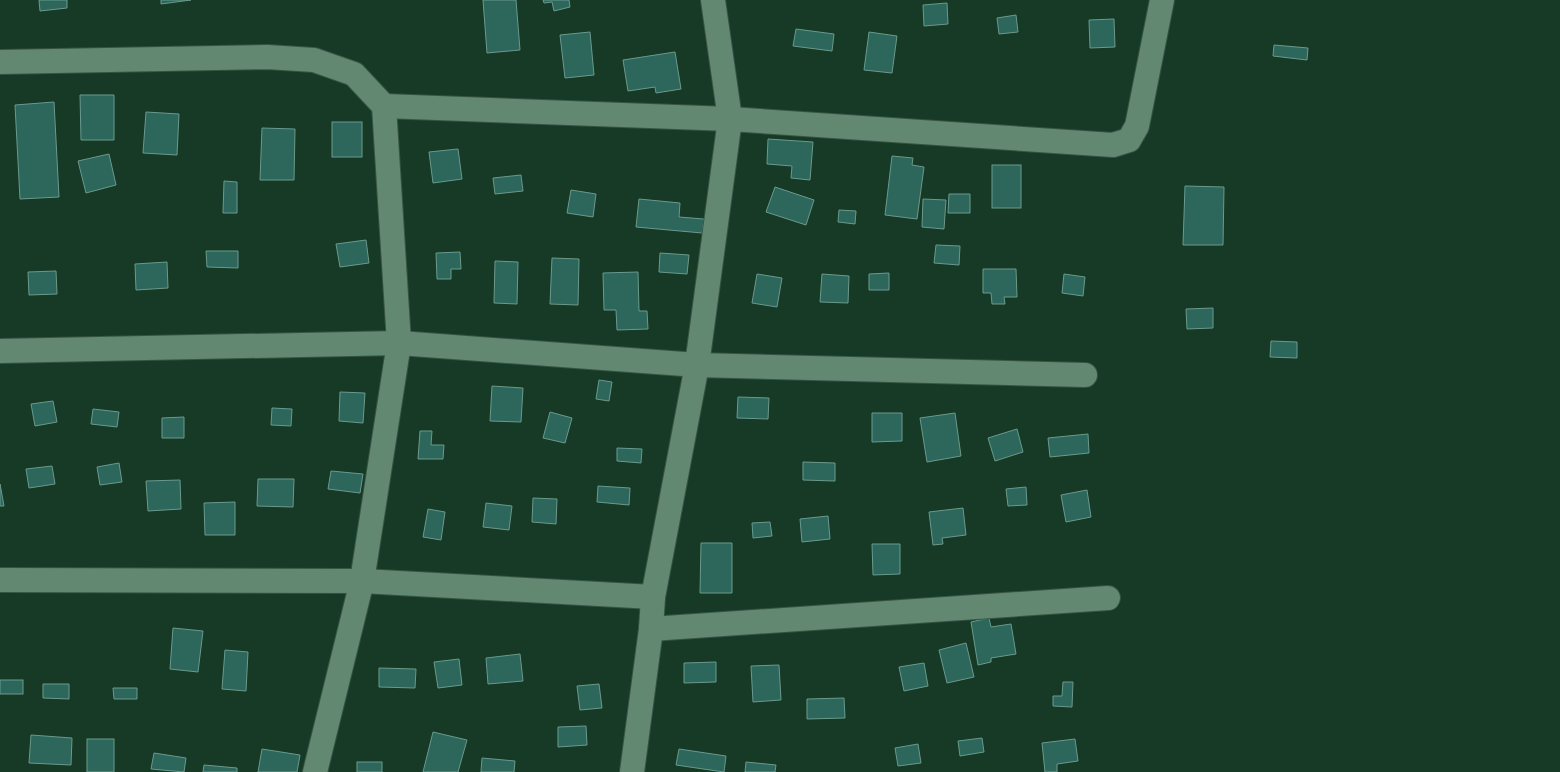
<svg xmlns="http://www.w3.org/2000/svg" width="1560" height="772" font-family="'Archivo Narrow',sans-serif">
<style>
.building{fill:#2d665a;stroke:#6a9a8e}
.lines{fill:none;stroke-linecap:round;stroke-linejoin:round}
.street-casing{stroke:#375443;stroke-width:26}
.street{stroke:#638871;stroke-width:24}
</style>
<rect width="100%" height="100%" fill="#163a26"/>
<g class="building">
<polygon points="39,0 67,0 67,8 40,11"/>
<polygon points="161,0 191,0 161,4"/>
<polygon points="483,0 516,0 520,50 487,53"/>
<polygon points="543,0 569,0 570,7 554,11 552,2 544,3"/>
<polygon points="947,3 948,24 924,26 923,5"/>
<polygon points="1016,15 1018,32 999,34 997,18"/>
<polygon points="1114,19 1115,47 1090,48 1089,20"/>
<polygon points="796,29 834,34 832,51 793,46"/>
<polygon points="590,32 594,75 565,78 560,35"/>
<polygon points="869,32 897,36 892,73 864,70"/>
<polygon points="1274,45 1308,48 1307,60 1273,56"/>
<polygon points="675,52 681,89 656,93 655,87 628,91 623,60"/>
<polygon points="80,95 114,95 114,140 81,140"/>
<polygon points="54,102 59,197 20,199 15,105"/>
<polygon points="146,112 179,114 177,155 143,153"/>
<rect x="332" y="122" width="30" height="35"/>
<polygon points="262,128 295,129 294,180 260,180"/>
<polygon points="768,139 813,142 810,180 791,178 792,166 767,164"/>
<polygon points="458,149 462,179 433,183 429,152"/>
<polygon points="109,154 116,185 86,193 78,161"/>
<polygon points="892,156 913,158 912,165 924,167 917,219 885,215"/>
<rect x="992" y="165" width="29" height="43"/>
<polygon points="521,175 523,191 495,194 493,178"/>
<polygon points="224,181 237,182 237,213 223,213"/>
<polygon points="1185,186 1224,187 1223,245 1183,245"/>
<polygon points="775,187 814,200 806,225 766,212"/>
<polygon points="571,190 596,194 593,217 567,213"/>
<polygon points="949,194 970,194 970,213 948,213"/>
<polygon points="639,199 680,203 679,217 704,219 702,233 636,227"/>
<polygon points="923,199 946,200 944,229 922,227"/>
<polygon points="839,210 856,211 855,224 838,222"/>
<polygon points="366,240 369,263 340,267 336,244"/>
<polygon points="936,245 960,246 959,265 934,263"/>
<polygon points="206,251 238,251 238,268 207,267"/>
<polygon points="460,252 461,269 451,269 451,279 437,279 436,253"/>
<polygon points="660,253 689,255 687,274 659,272"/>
<polygon points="552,258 579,259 578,305 550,304"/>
<polygon points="495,261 518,262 517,304 494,303"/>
<polygon points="167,262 168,288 136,290 135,264"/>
<polygon points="983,269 1016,269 1017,297 1004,297 1005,304 992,304 991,293 983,293"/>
<polygon points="56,271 57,294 29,295 28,272"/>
<polygon points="638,272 639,311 647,311 648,329 617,330 616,310 604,310 603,273"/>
<polygon points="889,273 889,290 869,290 869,274"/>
<polygon points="757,274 782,278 777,307 752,303"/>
<polygon points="822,274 849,276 848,303 820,302"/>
<polygon points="1064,274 1085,277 1083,296 1062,293"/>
<polygon points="1213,308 1213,328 1187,329 1186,309"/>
<polygon points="1271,341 1297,342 1297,358 1270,357"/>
<polygon points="599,380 612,382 609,401 596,399"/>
<polygon points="492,386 523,388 521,422 490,421"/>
<polygon points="340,392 365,393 363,423 339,421"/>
<polygon points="738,397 769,398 768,419 737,418"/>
<polygon points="53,401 57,422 35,426 31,404"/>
<polygon points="272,408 292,409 291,426 271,425"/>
<polygon points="93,409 119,412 117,427 91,424"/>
<polygon points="550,412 572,418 565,443 543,438"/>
<polygon points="872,413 902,413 902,441 872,442"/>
<polygon points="955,413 961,456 927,462 920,418"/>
<polygon points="184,417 184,438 162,438 162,418"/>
<polygon points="1017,429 1023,452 995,461 988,438"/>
<polygon points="420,431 432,431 431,445 444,445 443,459 418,459"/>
<polygon points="1088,434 1089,453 1050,457 1048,438"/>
<polygon points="617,448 642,449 641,463 617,461"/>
<polygon points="803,462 835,463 835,481 803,480"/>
<polygon points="119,463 122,482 100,485 97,467"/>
<polygon points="52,466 55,484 29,488 26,469"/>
<polygon points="331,471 363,474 360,493 328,489"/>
<polygon points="258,479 294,479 293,507 257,506"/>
<polygon points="180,480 181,509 148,511 146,481"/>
<polygon points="0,484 4,506 0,506"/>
<polygon points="598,486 630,488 629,505 597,502"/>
<polygon points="1026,487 1027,505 1008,506 1006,489"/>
<polygon points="1087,490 1091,517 1066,522 1061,495"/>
<polygon points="533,498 557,499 556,524 532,522"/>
<polygon points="235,502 235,535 205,535 204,503"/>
<polygon points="486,503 512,506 509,530 483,527"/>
<polygon points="963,508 966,535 942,538 943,544 933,545 929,512"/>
<polygon points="428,509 445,512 441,540 423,537"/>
<polygon points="828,516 830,539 802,542 800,519"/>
<polygon points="770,522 772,536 753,538 752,523"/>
<polygon points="701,543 732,543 732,593 700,593"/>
<polygon points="872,544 900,544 900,574 873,575"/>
<polygon points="989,618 991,627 1011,624 1016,654 991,658 991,662 978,665 971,622"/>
<polygon points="173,628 203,631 198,672 170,669"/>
<polygon points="966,643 974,677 947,683 939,650"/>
<polygon points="225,650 248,652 246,691 222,689"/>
<polygon points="520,654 523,681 488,684 486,658"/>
<polygon points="459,659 462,685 438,688 434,662"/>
<polygon points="716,662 716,682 684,683 684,663"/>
<polygon points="924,663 928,686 904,691 899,667"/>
<polygon points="779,665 781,700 753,702 751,666"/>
<polygon points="379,668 416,669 415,688 379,687"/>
<rect x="0" y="680" width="23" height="14"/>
<polygon points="1063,682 1073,682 1072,707 1053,706 1053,696 1062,696"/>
<polygon points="43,684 69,684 69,699 43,698"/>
<polygon points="599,684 602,708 580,710 577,686"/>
<polygon points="113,688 137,688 137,699 114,699"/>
<polygon points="844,698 845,718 807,719 807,699"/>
<polygon points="586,726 587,745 558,747 558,727"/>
<polygon points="433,732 467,740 458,772 423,772"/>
<polygon points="31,735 72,738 71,765 29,763"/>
<polygon points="982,738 984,752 960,756 958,741"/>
<rect x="87" y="739" width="27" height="33"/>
<polygon points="1075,739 1078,761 1057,764 1057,772 1045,772 1042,743"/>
<polygon points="918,744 921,763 898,766 895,748"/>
<polygon points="262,749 300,755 297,772 258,772"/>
<polygon points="679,749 726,756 724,772 676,765"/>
<polygon points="154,753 186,758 184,772 151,769"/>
<polygon points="482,758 515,761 514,772 481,772"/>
<rect x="357" y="762" width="25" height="10"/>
<polygon points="746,762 776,765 775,772 745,772"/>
<polygon points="204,765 237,768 237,772 203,772"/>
</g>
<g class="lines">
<g class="street-casing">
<g id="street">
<polyline points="0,62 267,57 314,60 354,74 384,106 399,343 362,581 315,772"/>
<polyline points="384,106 730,119 1113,145 1129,140 1137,126 1162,0"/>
<polyline points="0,351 399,343 697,365 1085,375"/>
<polyline points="0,580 362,581 653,597"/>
<polyline points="651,629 1108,598"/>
<polyline points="632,772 651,629 653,597 697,365 730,119 713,0"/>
</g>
</g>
<use href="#street" class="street"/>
</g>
</svg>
